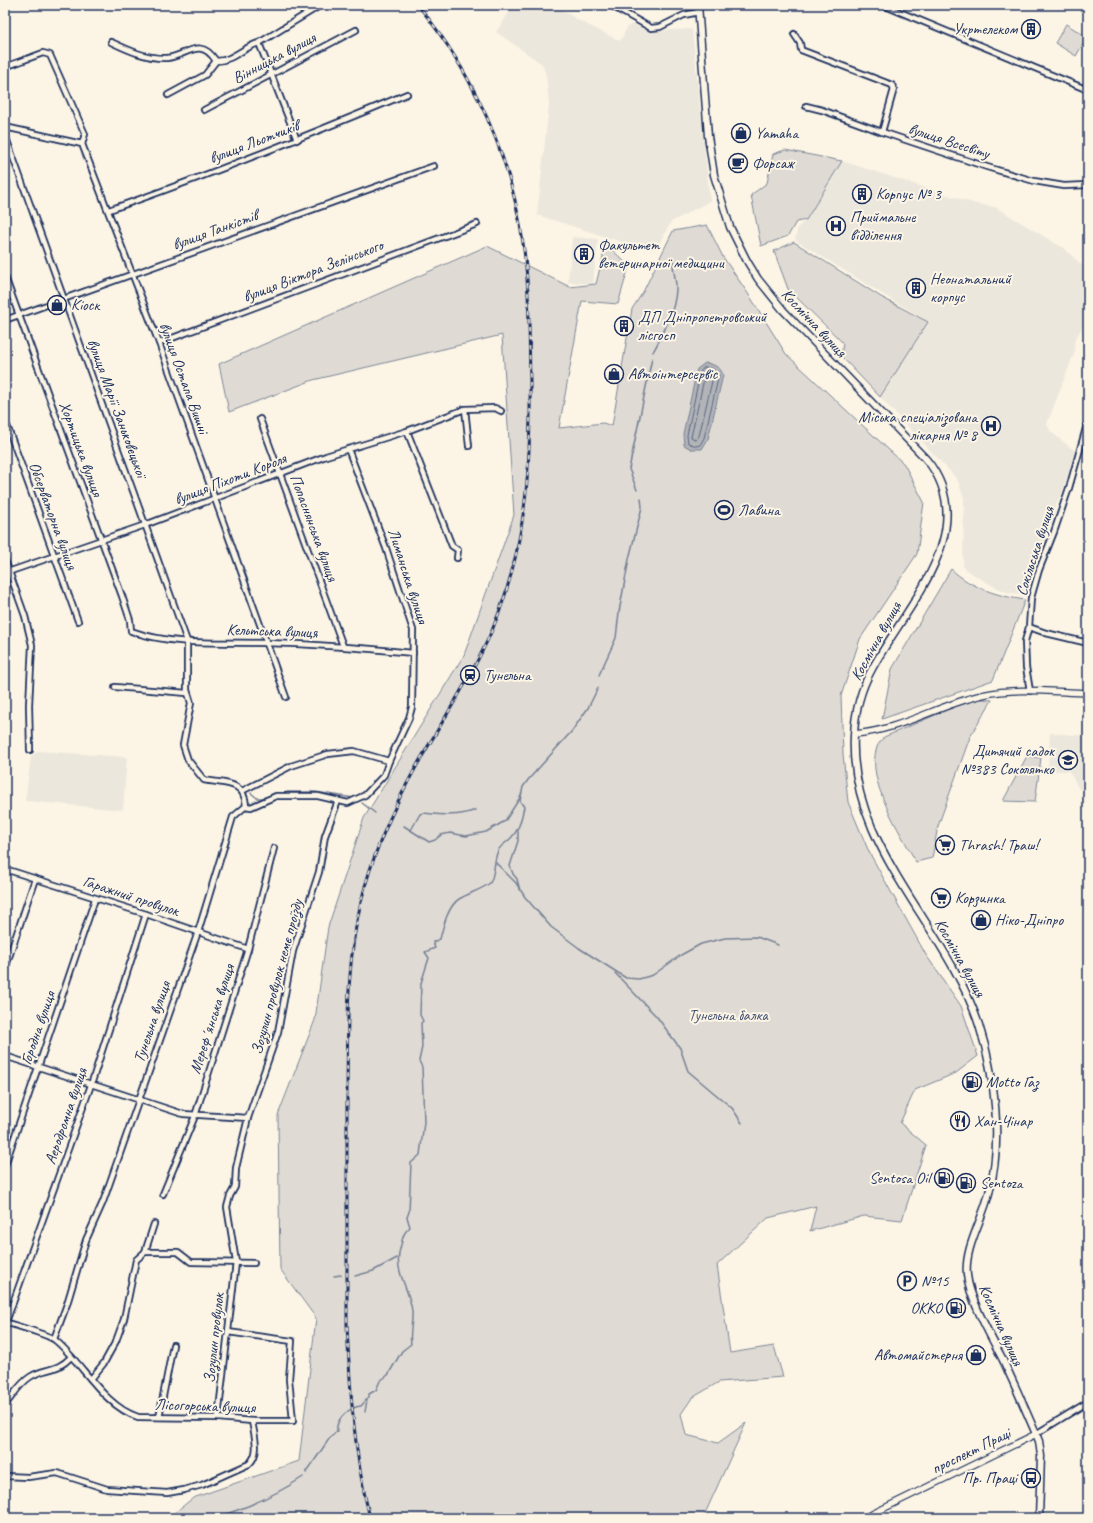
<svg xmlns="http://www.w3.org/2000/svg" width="1093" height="1523" font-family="Caveat,sans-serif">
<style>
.built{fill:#ece7dc}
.green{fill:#dfdbd4;stroke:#7d8599}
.water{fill:#b2b4b8;stroke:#767f94}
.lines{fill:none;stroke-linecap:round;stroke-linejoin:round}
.shore{stroke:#576482;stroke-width:1}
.stream{stroke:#767f94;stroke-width:1.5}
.minor-casing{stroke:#1b2f5e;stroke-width:8}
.tertiary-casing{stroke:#1b2f5e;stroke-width:8}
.secondary-casing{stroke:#1b2f5e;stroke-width:9}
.minor{stroke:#fcf5e5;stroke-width:4.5}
.tertiary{stroke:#fcf5e5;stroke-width:5.5}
.secondary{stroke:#fcf5e5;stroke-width:6}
.rail-casing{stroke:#1b2f5e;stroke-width:3}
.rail{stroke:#fcf5e5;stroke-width:1.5;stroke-dasharray:4.5;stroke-linecap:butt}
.labels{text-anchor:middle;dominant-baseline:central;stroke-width:4;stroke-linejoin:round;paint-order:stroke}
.poi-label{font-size:16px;fill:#1b2f5e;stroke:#fcf5e5;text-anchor:start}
.street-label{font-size:16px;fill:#1b2f5e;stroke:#fcf5e5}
.park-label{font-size:16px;fill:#425176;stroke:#fcf5e5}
</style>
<rect width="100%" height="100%" fill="#fcf5e5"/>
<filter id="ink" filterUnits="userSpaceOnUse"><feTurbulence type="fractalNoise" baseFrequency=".025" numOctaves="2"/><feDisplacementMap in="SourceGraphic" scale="8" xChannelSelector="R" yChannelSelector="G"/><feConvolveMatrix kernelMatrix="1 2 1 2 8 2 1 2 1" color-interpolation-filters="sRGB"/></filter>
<g filter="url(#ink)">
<g class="built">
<polygon points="514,5 555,5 578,20 620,41 628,26 634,24 647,31 692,29 710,201 671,222 656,249 641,248 537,215 549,104 546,75 542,64 496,32"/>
<polygon points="842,161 976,204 995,207 1065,249 1088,271 1088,316 1074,342 1075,351 1047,424 1051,432 1075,451 1062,493 1054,508 1055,512 1045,528 1049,531 1028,589 1021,594 1009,593 993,586 966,570 963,566 964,498 957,479 880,397 928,322 795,240 798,227 806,220"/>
<polygon points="572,237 598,239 593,284 568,282"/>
<polygon points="1050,733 1088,736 1088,789 1079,789 1069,771 1048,771"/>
<polygon points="38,751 127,757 123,810 25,801 31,757"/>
</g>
<g class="green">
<polygon points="1066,24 1087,37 1076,56 1055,43"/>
<polygon points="785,150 842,161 806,220 796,222 788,236 761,246 751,195 767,183 773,154"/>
<polygon points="707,225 723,257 751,298 786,354 904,464 924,502 917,554 860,639 841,696 843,754 848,802 869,852 926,955 961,1006 978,1056 956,1073 915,1090 900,1123 926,1145 902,1220 864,1216 810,1231 816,1206 768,1218 717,1265 730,1353 774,1346 783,1377 719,1382 692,1398 681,1414 686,1435 718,1443 746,1423 703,1518 168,1518 193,1498 299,1461 316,1318 280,1269 278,1115 315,1020 328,927 364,818 464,655 514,515 502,335 313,380 229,412 219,364 487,246 570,287 596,284 606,244 629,266 618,304 582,301 559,428 603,423 612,426 632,309 643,292 673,231"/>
<polygon points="794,242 881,297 928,322 880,397 841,356 843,343 788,289 774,251"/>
<path d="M 951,569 C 971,588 998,596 1025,600 L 993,680 L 882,719 L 892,669 Z"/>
<path d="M 975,698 L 992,700 L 970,737 L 938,826 L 932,858 L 916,862 C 901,833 865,781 877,747 C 878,744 882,740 884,737 Z"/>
<polygon points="1027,756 1041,758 1035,802 1003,801"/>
</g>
<path class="water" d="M 705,363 C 713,364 721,367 723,375 L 708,439 L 702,449 L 691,449 L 684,445 L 683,434 L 697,369 Z"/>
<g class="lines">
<g class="shore">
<polygon points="705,367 713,369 719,375 704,438 700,445 696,446 688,443 687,435 699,378 701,371"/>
<polygon points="708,372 713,377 699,436 696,440 691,437 704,379 706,373"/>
</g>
<g class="stream">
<path d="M 653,352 C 663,334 675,311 676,290 C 677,280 672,270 673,259"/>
<polyline points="637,490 629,469 652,358"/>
<polyline points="599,675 616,638 619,612 629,559 642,507 641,498"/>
<polyline points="251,793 257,798 262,798 288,792 315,792 354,798"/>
<polyline points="362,803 375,813"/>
<polyline points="404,826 429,842 435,840 441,835 450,833 466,836 486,832 505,821 521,796"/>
<path d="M 411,830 L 420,814 L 423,813 C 442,815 457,817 476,810"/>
<polyline points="518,830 518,841 510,866 513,874 517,879 519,887"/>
<polyline points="496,863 516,883 525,897 551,927 579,948 626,978 639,979 653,975 681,955 701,944 725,938 757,937 778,945"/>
<polyline points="615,973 657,1017 680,1048 688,1071 732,1108 742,1123"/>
<polyline points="334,1276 341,1275"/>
<polyline points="355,1276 373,1271 397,1258"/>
<polyline points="365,1412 367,1400"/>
<path d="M 306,1473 L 329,1439 L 337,1431 C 335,1419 350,1407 361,1406 L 369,1397 L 369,1394 L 376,1390 L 380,1381 L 388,1375 L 402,1351 L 411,1344 C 409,1333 413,1322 412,1311 C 409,1285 392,1272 401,1245 C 403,1237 403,1233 410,1227 L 407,1217 L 409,1212 L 411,1163 L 420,1155 L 424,1122 L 422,1067 L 419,1061 L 422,1047 L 421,1023 L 423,1021 L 420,1015 L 421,983 L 429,958 L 425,952 L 435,948 L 433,942 L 440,939 C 443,927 448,906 459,899 C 469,893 481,890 490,883 C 496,872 493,858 499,849 C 502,845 507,842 511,838 C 520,829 521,819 524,807 L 520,801 L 523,787 L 528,780 L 572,731 L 588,708 L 598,688"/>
<path d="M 213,1518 C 244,1509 276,1495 303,1477"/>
</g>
<g class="minor-casing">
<g id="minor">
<polyline points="610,5 651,28 660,27 684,15 699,12"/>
<polyline points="883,5 1088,90"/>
<polyline points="794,34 800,43 801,50 892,85 894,89 882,132"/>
<path d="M 111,42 C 128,50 147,59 167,58 C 187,56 200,36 216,61"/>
<polyline points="259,43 297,140"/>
<polyline points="5,67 43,53 50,55 85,134 82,144"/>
<path d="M 168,95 L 205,75 L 216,61 C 233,61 243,47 259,43 L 321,5"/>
<polyline points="806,106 822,110 882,132 987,167 1034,181 1064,186 1088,185"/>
<polyline points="204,110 356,30"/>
<polyline points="5,127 82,144 159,343 286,697"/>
<path d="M 5,135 L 187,641 L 187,690 L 191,703 L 183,745 L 188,760 L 204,780 C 223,784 245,780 246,806"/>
<path d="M 109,210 C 210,175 309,135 407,94"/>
<path d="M 5,277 L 122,596 L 130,620 L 131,631 C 173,646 220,642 264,643 C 314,644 364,648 413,653"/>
<polyline points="5,320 434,166"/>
<polyline points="159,343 477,224"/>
<polyline points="465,409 469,446"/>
<polyline points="260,419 343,646"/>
<polyline points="5,420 78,621"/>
<polyline points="407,431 452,546 458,550 457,558"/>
<polyline points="5,560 25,616 32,645 29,705 30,750"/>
<polyline points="5,573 145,525 326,456 407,431 465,409 495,408 501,411"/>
<polyline points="1029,627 1046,633 1088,643"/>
<polyline points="115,687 187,693"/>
<polyline points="1030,691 1026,667 1025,641 1029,627 1031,598 1039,570 1054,532 1069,488 1088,421"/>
<polyline points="242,791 291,766 328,754 354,751 389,761"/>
<polyline points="5,869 146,914 248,949"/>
<polyline points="5,969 35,879"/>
<polyline points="5,1056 183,1114 248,1118"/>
<polyline points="5,1165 95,899"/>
<polyline points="163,1194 195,1116 248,949 274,848"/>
<polyline points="145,1252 178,1252 191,1262 254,1263"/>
<path d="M 5,1322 C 16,1326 47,1334 55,1340 C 82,1362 103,1406 138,1417 L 218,1418 L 252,1421 L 293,1421 L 289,1379 L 292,1341 L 228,1332"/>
<polyline points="5,1325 91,1085 146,914"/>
<polyline points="54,1339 67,1304 86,1240 103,1202 198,932 233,817 246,806 251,807 276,796 318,796 348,803 365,795 384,775 389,761 409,718 412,707 413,630 386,548 348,449"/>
<polyline points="91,1379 104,1363 116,1341 124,1319 136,1260 145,1252 154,1224"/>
<path d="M 5,1405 C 13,1396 19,1384 30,1377 C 45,1367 56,1373 71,1357"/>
<polyline points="159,1417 173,1345"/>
<polyline points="218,1418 236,1262 227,1207 230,1196 235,1187 236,1168 248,1118 278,1032 293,951 319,872 325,836 338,801"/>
<polyline points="1036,1434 1088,1402"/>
<path d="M 5,1476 L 28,1477 L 57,1473 L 107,1489 L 167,1493 L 184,1490 L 202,1485 L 249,1464 C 261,1453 254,1435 252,1421"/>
</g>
</g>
<g class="tertiary-casing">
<g id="tertiary">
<path d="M 854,734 C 899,731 938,705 982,695 C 1016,687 1053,692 1088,693"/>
<polyline points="864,1518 1036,1434"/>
</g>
</g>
<g class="secondary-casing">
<path id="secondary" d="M 698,5 L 708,136 L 714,175 L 730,227 L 747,261 L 758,279 L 783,310 L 926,459 C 984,529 905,607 872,669 C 861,689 855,712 854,735 C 848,847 946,924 979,1025 C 995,1075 1003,1141 989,1193 C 983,1219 964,1248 967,1275 C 969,1298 991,1337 1002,1358 C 1015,1385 1027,1413 1039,1441 L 1041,1456 L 1039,1518"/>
</g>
<use href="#minor" class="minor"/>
<use href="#tertiary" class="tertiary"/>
<use href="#secondary" class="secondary"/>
<g class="rail-casing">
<path id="rail" d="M 370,1518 C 354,1456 350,1389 347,1325 C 347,1246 347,1168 347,1089 C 348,1026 346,964 361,902 C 372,855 392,810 416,767 C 442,721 472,677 493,628 C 526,548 531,467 530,382 C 529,336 530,289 523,243 C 511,156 473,73 418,5"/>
</g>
<use href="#rail" class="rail"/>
</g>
</g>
<defs>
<g id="building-ring" transform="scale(1)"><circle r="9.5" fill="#fcf5e5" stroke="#1b2f5e" stroke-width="1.5"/><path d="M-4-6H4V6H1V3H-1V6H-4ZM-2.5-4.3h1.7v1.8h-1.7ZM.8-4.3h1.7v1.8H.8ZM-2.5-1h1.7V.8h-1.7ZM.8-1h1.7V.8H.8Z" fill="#1b2f5e"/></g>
<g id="shop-ring" transform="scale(1)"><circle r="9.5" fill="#fcf5e5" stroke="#1b2f5e" stroke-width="1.5"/><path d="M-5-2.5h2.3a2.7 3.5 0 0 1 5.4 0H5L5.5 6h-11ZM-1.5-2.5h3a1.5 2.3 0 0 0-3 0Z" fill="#1b2f5e"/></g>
<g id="cafe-ring" transform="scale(1)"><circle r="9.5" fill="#fcf5e5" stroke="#1b2f5e" stroke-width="1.5"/><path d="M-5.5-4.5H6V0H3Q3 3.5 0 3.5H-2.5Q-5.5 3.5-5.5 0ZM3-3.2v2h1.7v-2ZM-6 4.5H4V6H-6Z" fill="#1b2f5e"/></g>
<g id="hospital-ring" transform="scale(1)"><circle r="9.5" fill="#fcf5e5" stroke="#1b2f5e" stroke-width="1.5"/><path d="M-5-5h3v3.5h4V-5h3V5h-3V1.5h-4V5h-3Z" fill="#1b2f5e"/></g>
<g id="stadium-ring" transform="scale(1)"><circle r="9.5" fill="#fcf5e5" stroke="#1b2f5e" stroke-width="1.5"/><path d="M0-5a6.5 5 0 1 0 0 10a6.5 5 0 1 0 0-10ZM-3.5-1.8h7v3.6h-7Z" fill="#1b2f5e"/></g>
<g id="station-ring" transform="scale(1)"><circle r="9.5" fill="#fcf5e5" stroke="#1b2f5e" stroke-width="1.5"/><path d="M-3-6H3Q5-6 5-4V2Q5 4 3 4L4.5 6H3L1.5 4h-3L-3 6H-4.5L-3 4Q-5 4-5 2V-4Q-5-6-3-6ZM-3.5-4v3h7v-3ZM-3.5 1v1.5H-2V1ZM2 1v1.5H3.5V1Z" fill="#1b2f5e"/></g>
<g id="school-ring" transform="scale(1)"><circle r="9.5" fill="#fcf5e5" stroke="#1b2f5e" stroke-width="1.5"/><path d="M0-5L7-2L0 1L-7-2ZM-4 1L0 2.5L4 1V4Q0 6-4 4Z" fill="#1b2f5e"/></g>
<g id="supermarket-ring" transform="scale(1)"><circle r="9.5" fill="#fcf5e5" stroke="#1b2f5e" stroke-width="1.5"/><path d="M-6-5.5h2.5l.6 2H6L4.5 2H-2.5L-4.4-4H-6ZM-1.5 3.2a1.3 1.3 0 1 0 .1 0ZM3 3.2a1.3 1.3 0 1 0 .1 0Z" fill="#1b2f5e"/></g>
<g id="fuel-ring" transform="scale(1)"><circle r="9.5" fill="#fcf5e5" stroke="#1b2f5e" stroke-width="1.5"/><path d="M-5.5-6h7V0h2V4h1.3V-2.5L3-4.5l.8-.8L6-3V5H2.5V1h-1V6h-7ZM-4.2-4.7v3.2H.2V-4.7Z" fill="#1b2f5e"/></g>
<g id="restaurant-ring" transform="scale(1)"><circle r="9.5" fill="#fcf5e5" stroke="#1b2f5e" stroke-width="1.5"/><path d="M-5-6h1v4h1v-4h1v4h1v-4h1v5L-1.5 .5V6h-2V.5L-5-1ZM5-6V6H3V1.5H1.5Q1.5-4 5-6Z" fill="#1b2f5e"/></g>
<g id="parking-ring" transform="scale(1)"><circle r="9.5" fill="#fcf5e5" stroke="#1b2f5e" stroke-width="1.5"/><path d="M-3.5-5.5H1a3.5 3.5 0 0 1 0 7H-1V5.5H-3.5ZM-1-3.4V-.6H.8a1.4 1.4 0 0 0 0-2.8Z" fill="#1b2f5e"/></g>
<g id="bus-ring" transform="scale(1)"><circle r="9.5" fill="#fcf5e5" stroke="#1b2f5e" stroke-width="1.5"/><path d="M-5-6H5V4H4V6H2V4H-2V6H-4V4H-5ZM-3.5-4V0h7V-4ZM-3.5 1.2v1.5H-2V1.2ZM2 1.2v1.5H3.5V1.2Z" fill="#1b2f5e"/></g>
</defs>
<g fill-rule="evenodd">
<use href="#building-ring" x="1031" y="29"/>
<use href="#shop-ring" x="741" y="133"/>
<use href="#cafe-ring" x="738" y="163"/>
<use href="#building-ring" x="862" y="194"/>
<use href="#hospital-ring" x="836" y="226"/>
<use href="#building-ring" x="584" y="254"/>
<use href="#building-ring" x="916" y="288"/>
<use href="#shop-ring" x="57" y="305"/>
<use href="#building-ring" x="624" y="326"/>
<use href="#shop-ring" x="614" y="374"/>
<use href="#hospital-ring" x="991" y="426"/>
<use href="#stadium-ring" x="724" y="510"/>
<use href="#station-ring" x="470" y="675"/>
<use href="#school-ring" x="1068" y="760"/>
<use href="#supermarket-ring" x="945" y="845"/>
<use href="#supermarket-ring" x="941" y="898"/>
<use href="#shop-ring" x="981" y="920"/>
<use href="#fuel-ring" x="972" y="1082"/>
<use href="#restaurant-ring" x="960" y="1121"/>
<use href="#fuel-ring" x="944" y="1178"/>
<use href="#fuel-ring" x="966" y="1183"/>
<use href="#parking-ring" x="907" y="1281"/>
<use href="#fuel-ring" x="956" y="1308"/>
<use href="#shop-ring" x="976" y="1355"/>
<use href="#bus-ring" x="1031" y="1478"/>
</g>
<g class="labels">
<g class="poi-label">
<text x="1017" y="29" text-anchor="end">Укртелеком</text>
<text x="755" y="133">Yamaha</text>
<text x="752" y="163">Форсаж</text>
<text x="876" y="194">Корпус № 3</text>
<text x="850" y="217">Приймальне<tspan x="850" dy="18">відділення</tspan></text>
<text x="598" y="245">Факультет<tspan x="598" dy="18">ветеринарної медицини</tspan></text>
<text x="930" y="279">Неонатальний<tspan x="930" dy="18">корпус</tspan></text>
<text x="71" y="305">Кіоск</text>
<text x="638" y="317">ДП Дніпропетровський<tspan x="638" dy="18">лісгосп</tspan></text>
<text x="628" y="374">Автоінтерсервіс</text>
<text x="977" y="417" text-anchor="end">Міська спеціалізована<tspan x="977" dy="18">лікарня № 8</tspan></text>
<text x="738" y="510">Лавина</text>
<text x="484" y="675">Тунельна</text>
<text x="1054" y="751" text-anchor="end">Дитячий садок<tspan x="1054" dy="18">№383 Соколятко</tspan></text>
<text x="959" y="845">Thrash! Траш!</text>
<text x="955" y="898">Корзинка</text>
<text x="995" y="920">Ніко-Дніпро</text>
<text x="986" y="1082">Motto Газ</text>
<text x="974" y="1121">Хан-Чінар</text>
<text x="930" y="1178" text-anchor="end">Sentosa Oil</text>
<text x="980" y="1183">Sentoza</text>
<text x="921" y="1281">№15</text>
<text x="942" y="1308" text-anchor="end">OKKO</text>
<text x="962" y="1355" text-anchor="end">Автомайстерня</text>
<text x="1017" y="1478" text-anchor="end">Пр. Праці</text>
</g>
<g class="street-label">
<text transform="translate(274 58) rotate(-28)">Вінницька вулиця</text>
<text transform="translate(949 141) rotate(18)">вулиця Всесвіту</text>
<text transform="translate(254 142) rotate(-21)">вулиця Льотчиків</text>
<text transform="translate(215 230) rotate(-20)">вулиця Танкістів</text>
<text transform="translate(313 271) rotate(-21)">вулиця Віктора Зелінського</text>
<text transform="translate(814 323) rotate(47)">Космічна вулиця</text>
<text transform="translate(184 378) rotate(70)">вулиця Остапа Вишні</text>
<text transform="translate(117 408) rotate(70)">вулиця Марії Заньковецької</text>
<text transform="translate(81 449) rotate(70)">Хортицька вулиця</text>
<text transform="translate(230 479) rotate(-21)">вулиця Піхоти Короля</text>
<text transform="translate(53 516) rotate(70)">Обсерваторна вулиця</text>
<text transform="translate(314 528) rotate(70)">Попаснянська вулиця</text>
<text transform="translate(1035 551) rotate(-72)">Сокільська вулиця</text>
<text transform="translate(408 576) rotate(72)">Лиманська вулиця</text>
<text transform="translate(272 631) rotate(2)">Кельтська вулиця</text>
<text transform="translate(876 641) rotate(-61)">Космічна вулиця</text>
<text transform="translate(131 896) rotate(18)">Гаражний провулок</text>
<text transform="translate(960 958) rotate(61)">Космічна вулиця</text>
<text transform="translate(277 977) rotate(-75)">Зозулин провулок немє проїзду</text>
<text transform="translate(212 1019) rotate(-72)">Мерефʼянська вулиця</text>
<text transform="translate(152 1022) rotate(-71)">Тунельна вулиця</text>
<text transform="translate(38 1028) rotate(-71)">Городна вулиця</text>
<text transform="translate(66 1116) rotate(-71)">Аеродромна вулиця</text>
<text transform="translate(1001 1325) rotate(66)">Космічна вулиця</text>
<text transform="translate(214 1338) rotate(-84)">Зозулин провулок</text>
<text transform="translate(205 1406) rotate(2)">Лісогорська вулиця</text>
<text transform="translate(971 1451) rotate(-26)">проспект Праці</text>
</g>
<g class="park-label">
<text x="728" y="1015">Тунельна балка</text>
</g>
</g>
<rect width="1093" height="1523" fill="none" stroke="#fcf5e5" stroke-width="20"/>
<rect x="10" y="10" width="1073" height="1503" fill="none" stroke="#1b2f5e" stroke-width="1.5" filter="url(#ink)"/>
</svg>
